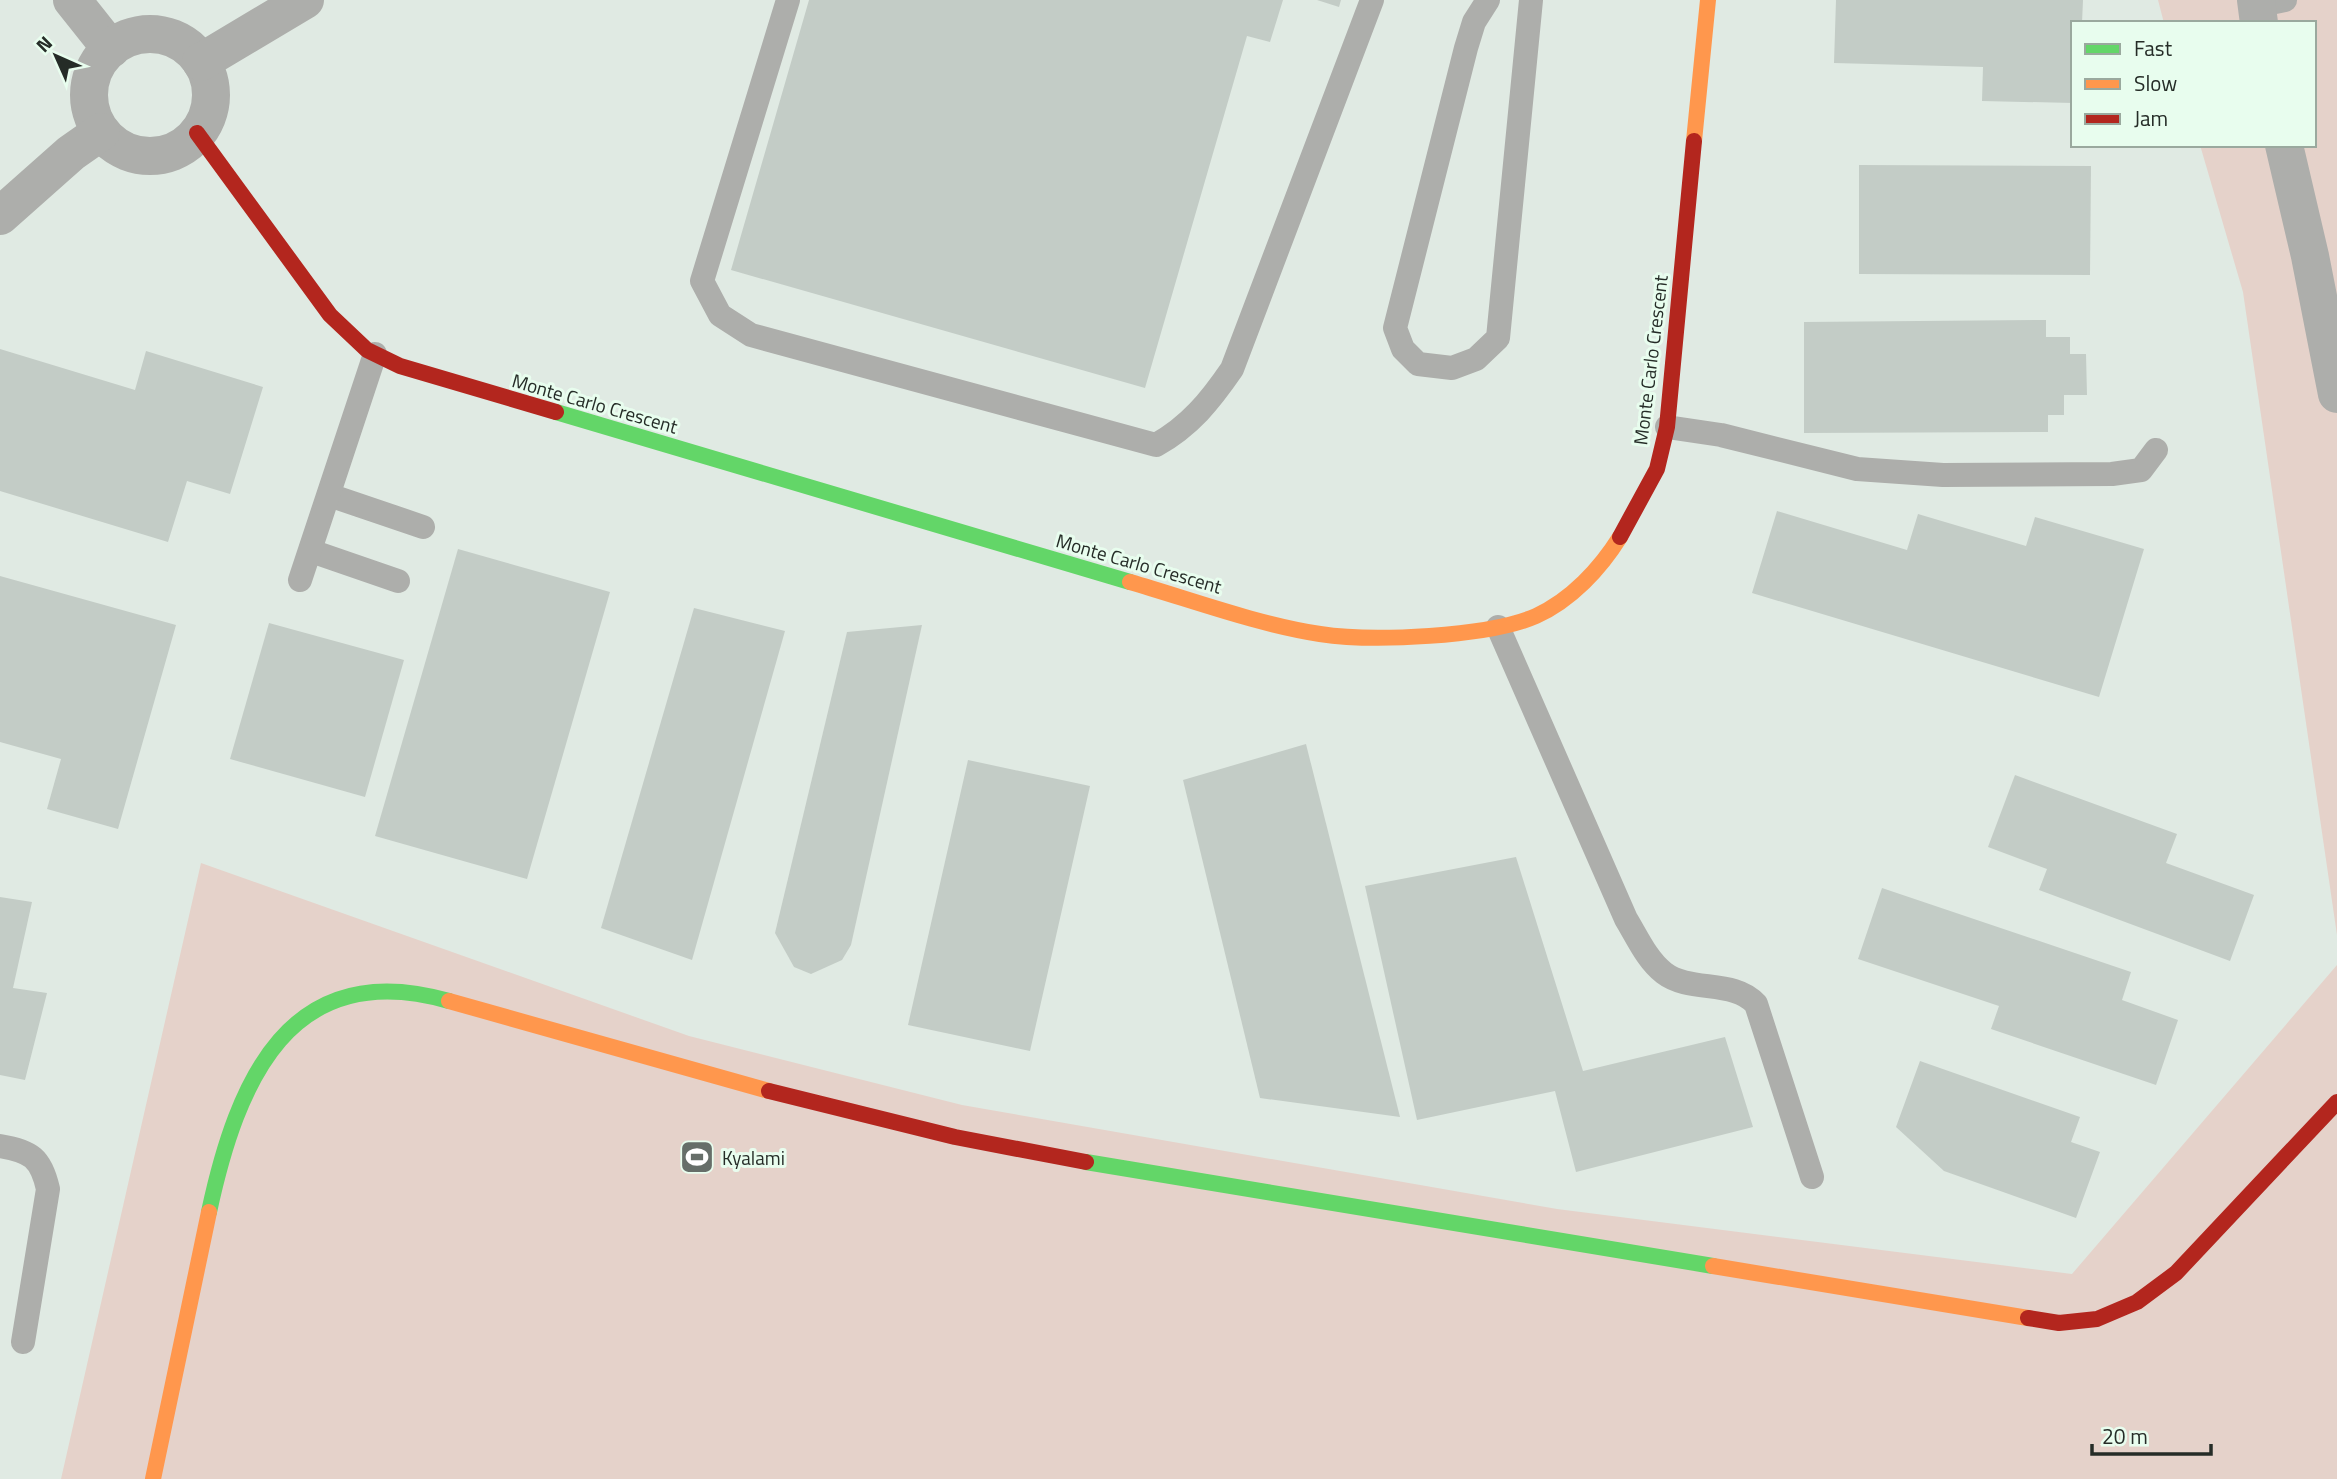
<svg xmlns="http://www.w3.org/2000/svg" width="2337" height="1479" font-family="'Titillium Web',sans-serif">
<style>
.green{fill:#e5d2ca}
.building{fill:#c3ccc6}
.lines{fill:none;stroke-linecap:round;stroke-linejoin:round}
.lane{stroke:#adaeab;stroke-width:24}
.street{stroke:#adaeab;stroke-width:38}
.fast{stroke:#63d668;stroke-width:16}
.slow{stroke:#ff974d;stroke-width:16}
.jam{stroke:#b3261e;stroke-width:16}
.labels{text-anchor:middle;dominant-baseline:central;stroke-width:6;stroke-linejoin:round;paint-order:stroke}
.street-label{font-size:19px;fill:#252c27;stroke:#e8fdee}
.poi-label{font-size:19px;fill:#252c27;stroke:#e8fdee;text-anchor:start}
</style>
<rect width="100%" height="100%" fill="#e0eae3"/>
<g class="green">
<polygon points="2158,0 2337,0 2337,935 2243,292 2200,145 2314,145 2314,23 2164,23"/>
<polygon points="201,863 689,1036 962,1105 1557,1209 2072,1274 2337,965 2337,1479 61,1479"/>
</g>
<g class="building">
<polygon points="809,0 1283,0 1270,42 1247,36 1145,388 731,270"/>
<polygon points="1317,0 1341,0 1339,7"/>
<polygon points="1836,0 2083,0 2082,23 2073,23 2073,103 1982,101 1983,67 1834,63"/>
<polygon points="1859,165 2091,166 2090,275 1859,274"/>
<polygon points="2046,320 2046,337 2070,337 2070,354 2086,354 2087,395 2064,395 2064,415 2048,415 2048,432 1804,433 1804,322"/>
<polygon points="0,349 135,390 146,351 263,387 230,494 187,481 168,542 0,491"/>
<polygon points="1777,511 1907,550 1918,514 2026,546 2035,517 2144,549 2099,697 1752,593"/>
<polygon points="458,549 610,592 527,879 375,836"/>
<polygon points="0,576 176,625 118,829 47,809 61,759 0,742"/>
<polygon points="694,608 785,631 692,960 601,928"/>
<polygon points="269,623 404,660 365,797 230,759"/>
<polygon points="922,625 851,945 842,960 811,974 794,967 775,933 847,632"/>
<polygon points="1306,744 1400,1117 1260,1098 1183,780"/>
<polygon points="968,760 1090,786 1030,1051 908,1025"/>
<polygon points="2015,775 2177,834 2166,863 2254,895 2230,961 2039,890 2047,869 1988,847"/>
<polygon points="1516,857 1583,1071 1725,1037 1753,1127 1576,1172 1555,1091 1417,1120 1365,886"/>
<polygon points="1882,888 2131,972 2122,1000 2178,1020 2156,1085 1991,1029 1999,1006 1858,959"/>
<polygon points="0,897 32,902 13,988 47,993 25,1080 0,1075"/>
<polygon points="1920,1061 2080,1117 2071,1142 2100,1152 2076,1218 1944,1171 1896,1127"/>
</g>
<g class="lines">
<g class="lane">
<path d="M 788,0 L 702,281 L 720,315 L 751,335 L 1156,445 C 1190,426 1210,401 1232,369 L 1372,0"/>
<polyline points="1488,0 1474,22 1466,48 1395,328 1403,349 1418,364 1452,368 1476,359 1498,338 1531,0"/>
<polyline points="2256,6 2285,0"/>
<polyline points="1667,427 1721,435 1857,469 1943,475 2112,474 2141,470 2156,450"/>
<polyline points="329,495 423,527"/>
<polyline points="311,551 398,581"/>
<polyline points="300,580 375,354"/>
<path d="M 1498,627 L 1626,919 C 1637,937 1647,960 1664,973 C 1690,993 1734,979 1756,1004 L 1812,1177"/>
<path d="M 0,1146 C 31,1151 41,1158 48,1189 L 23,1342"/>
</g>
<g class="street">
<polyline points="72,0 111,49"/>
<polyline points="2256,0 2259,23"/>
<circle cx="150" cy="95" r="61"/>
<polyline points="201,62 305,0"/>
<polyline points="2284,145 2310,256 2337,394"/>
<polyline points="0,216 71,153 101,132"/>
</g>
<g class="fast">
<polyline points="556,412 1130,582"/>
<polyline points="1086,1162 1713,1266"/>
<path d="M 209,1212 C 237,1082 289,955 449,1001"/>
</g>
<g class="slow">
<polyline points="1694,141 1708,0"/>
<path d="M 1130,582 C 1192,600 1256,624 1320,634 C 1372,642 1488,637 1536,616 C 1571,600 1600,569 1620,537"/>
<polyline points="449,1001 769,1091"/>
<polyline points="1713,1266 2028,1318"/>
<polyline points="153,1479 209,1212"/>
</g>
<g class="jam">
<polyline points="197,133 330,315 367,350 400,366 556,412"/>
<polyline points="1620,537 1657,469 1667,427 1694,141"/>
<polyline points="769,1091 955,1137 1086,1162"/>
<polyline points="2028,1318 2059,1323 2097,1319 2137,1302 2176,1273 2337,1102"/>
</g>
</g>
<defs>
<g id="stadium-square" transform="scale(1.75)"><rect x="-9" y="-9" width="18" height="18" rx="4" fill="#666e69" stroke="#e8fdee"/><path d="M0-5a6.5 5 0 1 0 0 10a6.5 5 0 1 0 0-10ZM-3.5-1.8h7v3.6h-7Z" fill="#fff"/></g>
</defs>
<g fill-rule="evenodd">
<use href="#stadium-square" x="697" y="1157"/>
</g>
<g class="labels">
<g class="street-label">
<text transform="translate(1650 360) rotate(-83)">Monte Carlo Crescent</text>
<text transform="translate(595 403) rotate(16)">Monte Carlo Crescent</text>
<text transform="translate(1139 563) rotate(16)">Monte Carlo Crescent</text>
</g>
<g class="poi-label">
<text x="722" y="1157">Kyalami</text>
</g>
</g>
<rect x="2071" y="21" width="245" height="126" fill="#e8fdee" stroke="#9aa99e" stroke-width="2"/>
<rect x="2085" y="44" width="35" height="10" fill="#63d668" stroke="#9aa99e" stroke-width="2"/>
<text x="2134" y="56" font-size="21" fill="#252c27">Fast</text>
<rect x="2085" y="79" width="35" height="10" fill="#ff974d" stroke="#9aa99e" stroke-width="2"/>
<text x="2134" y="91" font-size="21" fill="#252c27">Slow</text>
<rect x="2085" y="114" width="35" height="10" fill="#b3261e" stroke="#9aa99e" stroke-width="2"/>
<text x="2134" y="126" font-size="21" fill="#252c27">Jam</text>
<g transform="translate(56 56) rotate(315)" stroke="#e8fdee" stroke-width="5" paint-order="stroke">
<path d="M0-5L12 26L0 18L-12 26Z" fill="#252c27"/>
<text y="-10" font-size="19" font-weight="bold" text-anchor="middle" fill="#252c27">N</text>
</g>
<path d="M2092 1444v10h119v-10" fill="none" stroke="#252c27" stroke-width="3.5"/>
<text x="2102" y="1444" font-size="21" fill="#252c27" stroke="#e8fdee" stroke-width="5" paint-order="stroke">20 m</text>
</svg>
